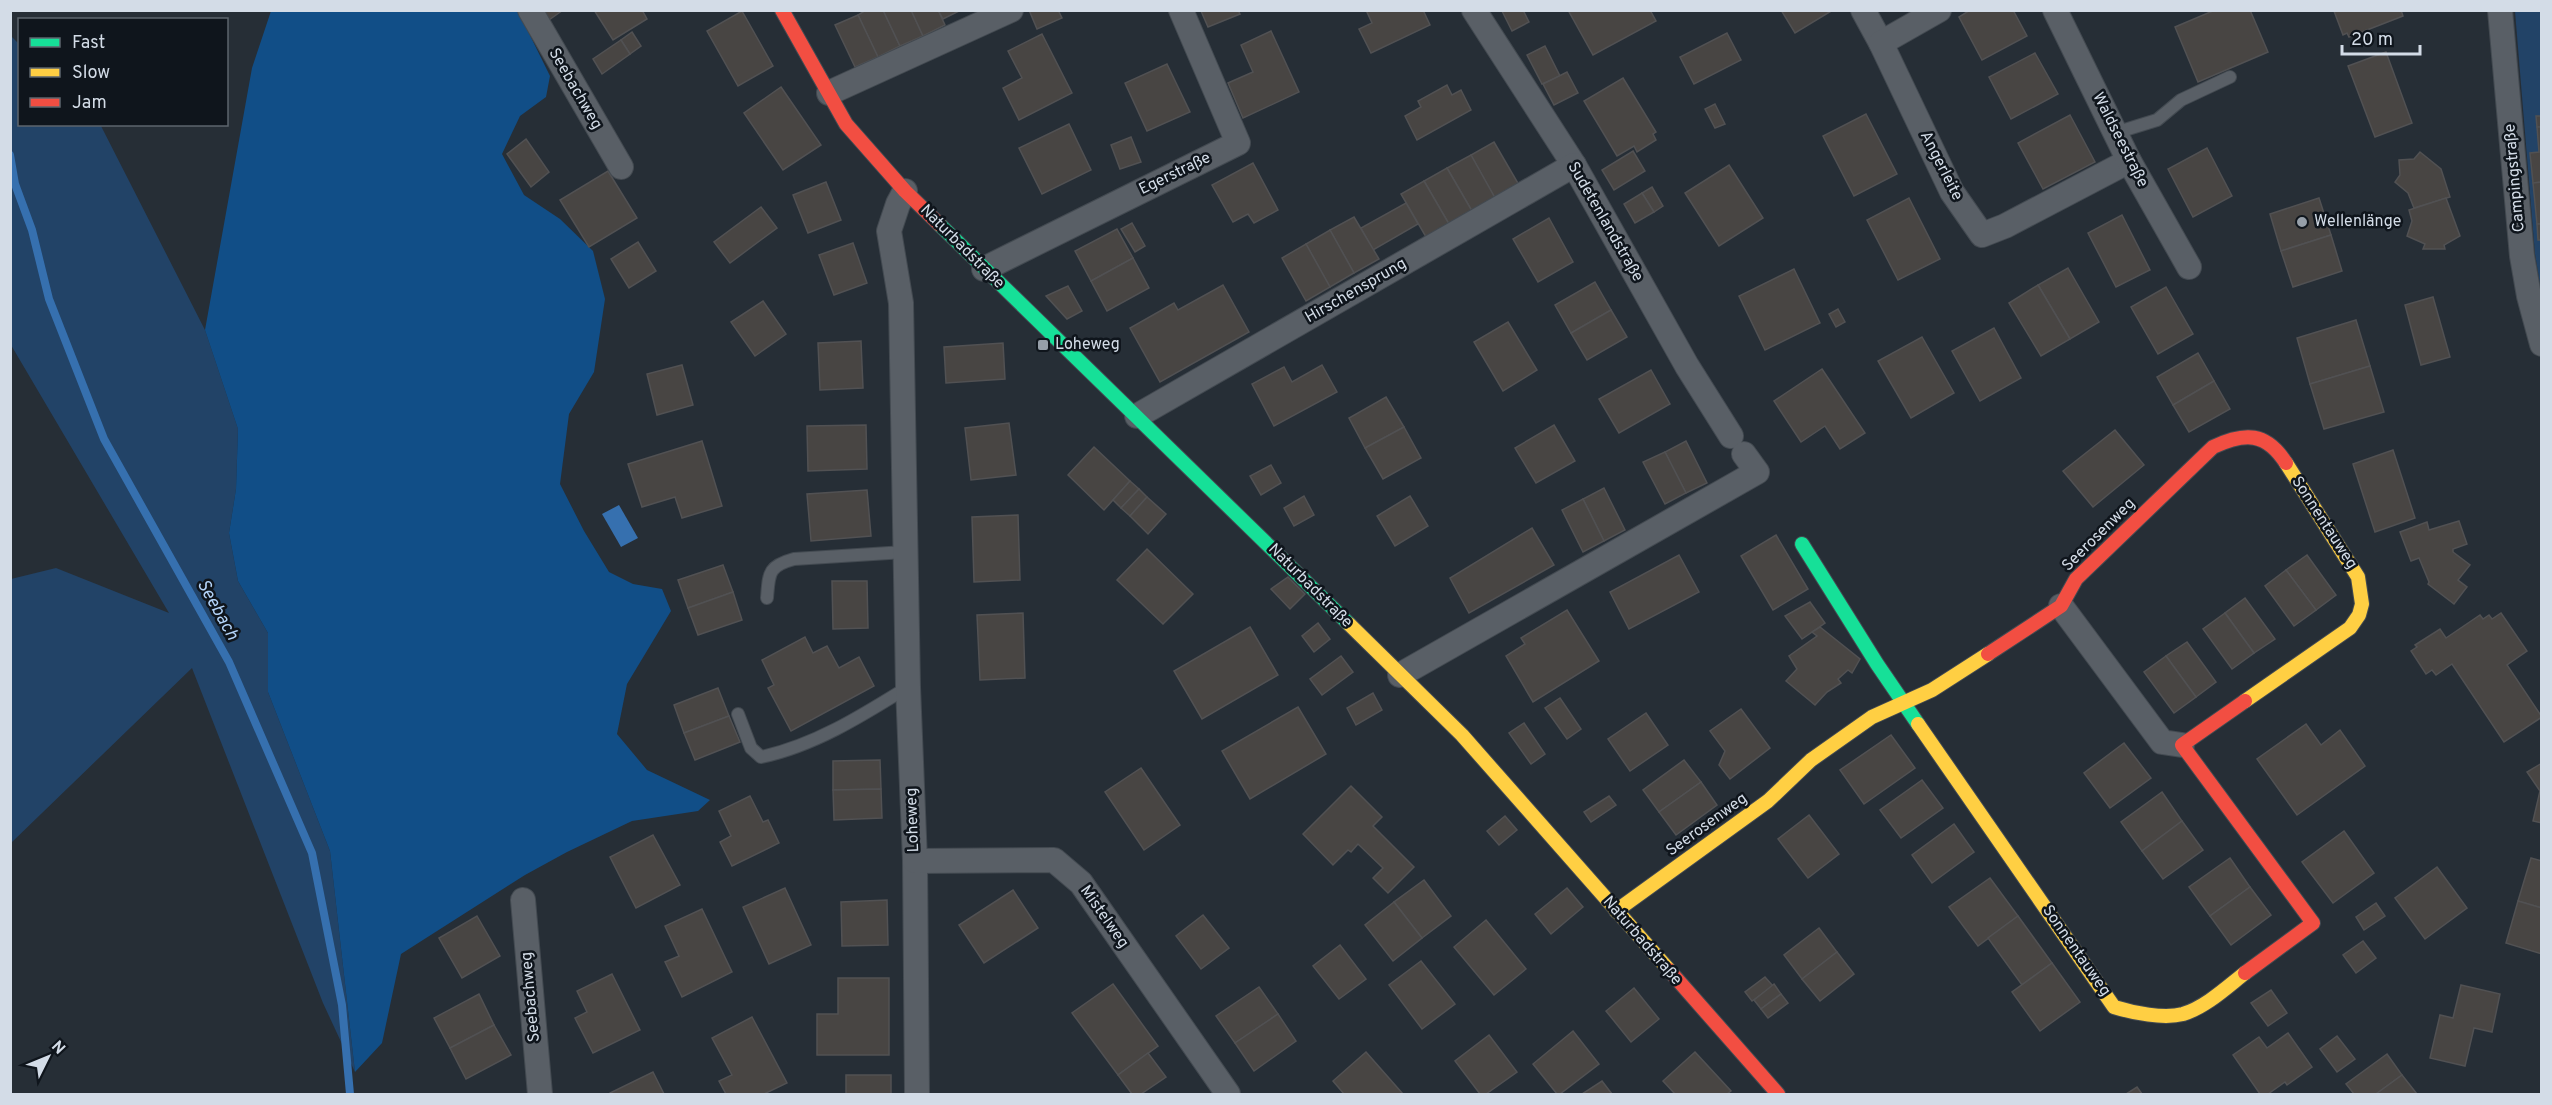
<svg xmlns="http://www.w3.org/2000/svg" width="2552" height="1105" font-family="Overpass,sans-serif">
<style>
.green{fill:#224367}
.forest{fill:#114e87}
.water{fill:#3670af}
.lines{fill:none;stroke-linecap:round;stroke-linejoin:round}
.stream{stroke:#3670af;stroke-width:8}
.building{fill:#484543;stroke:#515153;stroke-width:1.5}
.lane-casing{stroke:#434a51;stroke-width:14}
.street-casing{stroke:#434a51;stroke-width:26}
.fast-casing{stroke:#434a51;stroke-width:16}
.slow-casing{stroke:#434a51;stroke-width:16}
.jam-casing{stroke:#434a51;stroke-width:16}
.lane{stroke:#595f66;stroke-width:12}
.street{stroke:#595f66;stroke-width:24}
.fast{stroke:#16e098;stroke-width:14}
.slow{stroke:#ffcf43;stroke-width:14}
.jam{stroke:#f24e42;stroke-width:14}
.poi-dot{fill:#969fa9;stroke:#0f151c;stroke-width:2}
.labels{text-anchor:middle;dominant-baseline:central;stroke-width:5;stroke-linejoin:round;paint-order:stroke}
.street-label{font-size:16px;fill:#d3dce7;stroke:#0f151c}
.poi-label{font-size:16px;fill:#d3dce7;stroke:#0f151c;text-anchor:start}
.water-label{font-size:18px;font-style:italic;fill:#b3d3f8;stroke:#0f151c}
</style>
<rect width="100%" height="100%" fill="#262e36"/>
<g class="green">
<polygon points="2515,11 2541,11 2541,290 2535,254"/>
<polygon points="10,35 19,44 20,124 100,124 101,126 205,330 238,429 236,489 229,533 238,581 268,633 268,692 330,851 355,1072 323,1003 192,668 11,843 11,579 56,568 169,613 11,345"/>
</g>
<polygon class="forest" points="271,11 518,11 550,76 546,97 520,116 502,154 524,195 560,219 593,251 605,299 594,372 569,414 560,484 584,531 609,572 633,584 662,589 671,611 627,684 617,734 647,770 710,800 698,811 632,821 567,852 525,875 401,954 382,1043 355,1072 330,851 268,692 268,633 238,581 229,533 236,489 238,429 205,330 252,68"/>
<polygon class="water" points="619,505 638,538 621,547 602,514"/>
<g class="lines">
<polyline class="stream" points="10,155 15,184 32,230 49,299 104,439 229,662 312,853 342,1005 350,1094"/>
</g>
<g class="building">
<polygon points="544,10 563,10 549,20"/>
<polygon points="594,10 642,10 647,19 613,40"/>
<polygon points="866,10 883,10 900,46 878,57 858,15"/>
<polygon points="883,10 911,10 923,36 900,46"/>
<polygon points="911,10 938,10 945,25 923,36"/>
<polygon points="938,10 961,10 943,19"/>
<polygon points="1029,10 1058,10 1062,18 1037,29"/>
<polygon points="1238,10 1240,14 1208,27 1201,11"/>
<polygon points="1366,10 1423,10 1430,25 1371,53 1359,29 1372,23"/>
<polygon points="1523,10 1529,22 1512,31 1502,11"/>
<polygon points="1568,10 1650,10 1656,21 1593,55"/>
<polygon points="1781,10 1833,10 1795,33"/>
<polygon points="1970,10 2013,10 2027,36 1982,60 1959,17"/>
<polygon points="2215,10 2250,10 2268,52 2198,82 2175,27"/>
<polygon points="2401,10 2403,16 2349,37 2347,33 2343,35 2334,11"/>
<polygon points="742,11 773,66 738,86 707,31"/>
<polygon points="858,15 878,57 855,67 835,25"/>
<polygon points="1271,31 1299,92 1243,118 1228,83 1253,72 1241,45"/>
<polygon points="632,32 641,46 630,54 621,40"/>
<polygon points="1727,33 1741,60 1694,84 1680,57"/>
<polygon points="1042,34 1072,93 1019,120 1003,88 1022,78 1008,51"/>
<polygon points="621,40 630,54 602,74 593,59"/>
<polygon points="1545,46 1560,76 1542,84 1527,55"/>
<polygon points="2386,52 2412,123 2375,137 2348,66"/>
<polygon points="2035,53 2058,94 2011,119 1989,77"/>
<polygon points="1167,64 1190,112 1147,131 1125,83"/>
<polygon points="1567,72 1578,93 1554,105 1543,84"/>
<polygon points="1623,78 1656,132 1653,134 1656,140 1637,152 1634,146 1617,156 1584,101"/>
<polygon points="1447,85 1452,95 1461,90 1471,110 1417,140 1405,116 1421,107 1418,101"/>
<polygon points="781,87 821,145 783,170 744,113"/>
<polygon points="1715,104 1725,124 1715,128 1705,109"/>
<polygon points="1866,114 1897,174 1854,196 1823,136"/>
<polygon points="2070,115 2095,162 2043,189 2018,143"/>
<polygon points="2536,116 2542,116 2542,127 2537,127"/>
<polygon points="1069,124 1091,170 1042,194 1019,148"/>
<polygon points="2537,127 2542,127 2542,182 2533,183 2530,153 2539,152"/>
<polygon points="1131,137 1141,162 1120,169 1111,145"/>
<polygon points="526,139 549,172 531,187 507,154"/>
<polygon points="1494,142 1519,185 1495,198 1471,155"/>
<polygon points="2207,148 2232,196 2193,217 2168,169"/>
<polygon points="1633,151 1645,171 1614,190 1602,170"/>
<polygon points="2420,152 2441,169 2450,197 2414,208 2408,193 2395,182 2400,175 2399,160 2414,159"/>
<polygon points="1471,155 1495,198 1472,211 1447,168"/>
<polygon points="1253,163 1278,210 1254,223 1248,214 1233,222 1212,185"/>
<polygon points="1729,165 1763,218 1719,246 1685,193"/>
<polygon points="1447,168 1472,211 1449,224 1424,181"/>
<polygon points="608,171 637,218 589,247 560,200"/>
<polygon points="1424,181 1449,224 1426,237 1401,194"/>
<polygon points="826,182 841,220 808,233 793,195"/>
<polygon points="2542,182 2542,224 2537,224 2533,183"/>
<polygon points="1652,187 1663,206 1654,212 1642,193"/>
<polygon points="1642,193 1654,212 1635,223 1624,204"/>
<polygon points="1909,198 1940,259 1898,280 1867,220"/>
<polygon points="2319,198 2331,235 2281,251 2270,214"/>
<polygon points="2446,198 2460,236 2444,245 2445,249 2423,249 2425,244 2407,236 2412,221 2409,210"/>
<polygon points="1406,203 1418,224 1373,250 1361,228"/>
<polygon points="761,207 777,228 730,263 714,242"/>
<polygon points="2122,215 2150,270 2116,287 2088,233"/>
<polygon points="1354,217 1379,259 1354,273 1330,230"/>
<polygon points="1549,218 1573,262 1538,282 1513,239"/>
<polygon points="1132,223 1145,246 1135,252 1121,229"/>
<polygon points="2537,224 2542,224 2542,240 2538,240"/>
<polygon points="1117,229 1133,258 1091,281 1075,251"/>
<polygon points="1330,230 1354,273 1330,287 1306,244"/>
<polygon points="2331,235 2342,271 2293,287 2281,251"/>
<polygon points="638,242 656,271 629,288 611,259"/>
<polygon points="853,243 867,283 834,295 819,255"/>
<polygon points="1306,244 1330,287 1306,301 1282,258"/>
<polygon points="1133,258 1149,288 1107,311 1091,281"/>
<polygon points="2068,268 2099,322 2070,339 2038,285"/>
<polygon points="1794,269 1820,323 1765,350 1739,296"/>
<polygon points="1595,282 1611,310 1571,333 1555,305"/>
<polygon points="1223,285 1249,332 1160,382 1130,328 1174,303 1178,310"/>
<polygon points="2038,285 2070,339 2041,356 2009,303"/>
<polygon points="1068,286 1082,311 1067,319 1046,296"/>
<polygon points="2166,287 2193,334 2158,354 2131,307"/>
<polygon points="2433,297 2450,357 2421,365 2405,305"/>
<polygon points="763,301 786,334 755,356 731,322"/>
<polygon points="1838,309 1845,322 1836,327 1829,314"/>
<polygon points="1611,310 1627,337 1587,360 1571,333"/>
<polygon points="2356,320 2370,366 2310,384 2297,338"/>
<polygon points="1508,322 1537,370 1503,391 1474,342"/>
<polygon points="1994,328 2021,378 1980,401 1952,351"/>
<polygon points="1922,337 1954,393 1911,418 1878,361"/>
<polygon points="861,341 863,388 820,390 818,343"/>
<polygon points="1003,343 1005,379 946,383 944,347"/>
<polygon points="2198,353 2214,381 2173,405 2157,377"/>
<polygon points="682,365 693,405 657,415 647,374"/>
<polygon points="1322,365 1337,392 1274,426 1252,384 1284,367 1292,382"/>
<polygon points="2370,366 2384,412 2324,429 2310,384"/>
<polygon points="1822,369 1865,433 1840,449 1825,426 1801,442 1774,401"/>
<polygon points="1651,370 1670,404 1619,433 1599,399"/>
<polygon points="2214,381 2230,409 2189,432 2173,405"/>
<polygon points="1386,397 1404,427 1365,448 1349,418"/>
<polygon points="1009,423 1016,475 971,480 965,428"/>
<polygon points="866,425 867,469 808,471 807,426"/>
<polygon points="1554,425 1575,461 1536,483 1515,448"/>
<polygon points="1404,427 1421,458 1383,479 1365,448"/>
<polygon points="2115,430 2144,465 2093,507 2063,471"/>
<polygon points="702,441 722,506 682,518 675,497 642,507 628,464"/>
<polygon points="1686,441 1707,483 1686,493 1665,452"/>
<polygon points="1094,447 1130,481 1104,510 1068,475"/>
<polygon points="2393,450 2415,518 2375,532 2353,464"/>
<polygon points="1665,452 1686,493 1665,504 1643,462"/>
<polygon points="1271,465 1281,483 1261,495 1250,476"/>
<polygon points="1130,481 1139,489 1121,508 1113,500"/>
<polygon points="1604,488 1625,530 1604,541 1583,499"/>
<polygon points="1139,489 1147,497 1130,516 1121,508"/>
<polygon points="867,490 871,536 811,541 807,494"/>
<polygon points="1304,496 1314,515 1294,526 1284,508"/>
<polygon points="1410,496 1428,526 1395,546 1377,516"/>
<polygon points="1147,497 1166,514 1148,534 1130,516"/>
<polygon points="1583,499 1604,541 1583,552 1562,510"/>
<polygon points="1018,515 1020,580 974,582 972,517"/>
<polygon points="2459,521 2467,544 2453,549 2453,552 2470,565 2458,580 2467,587 2454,604 2428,584 2429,582 2419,558 2411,561 2400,532 2427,522 2429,530"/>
<polygon points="1532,528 1554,565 1469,613 1450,578"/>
<polygon points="1776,535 1808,589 1773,610 1741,556"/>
<polygon points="1147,549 1193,594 1163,624 1117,580"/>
<polygon points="1679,555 1699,592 1629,629 1610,592"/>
<polygon points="2307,555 2336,595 2316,610 2286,570"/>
<polygon points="723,565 733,592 688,608 678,580"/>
<polygon points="2286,570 2316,610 2294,626 2265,586"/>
<polygon points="1288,577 1305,594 1290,609 1271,589"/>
<polygon points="832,581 867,581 868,628 833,629"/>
<polygon points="733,592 742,620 698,635 688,608"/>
<polygon points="2245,598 2275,639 2254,653 2225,613"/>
<polygon points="1810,602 1825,623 1802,639 1785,616"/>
<polygon points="1567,610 1599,661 1533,702 1506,656 1525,644 1521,638"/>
<polygon points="1023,613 1025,678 980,680 977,615"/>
<polygon points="2225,613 2254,653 2232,669 2203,629"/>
<polygon points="2501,613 2527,651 2507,665 2542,717 2504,742 2452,664 2436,675 2432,670 2426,674 2411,651 2417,647 2415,645 2440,629 2446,638 2480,615 2483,619 2489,615 2492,619"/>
<polygon points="1318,623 1330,639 1314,652 1302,636"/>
<polygon points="1250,627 1278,675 1202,719 1174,671"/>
<polygon points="1820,627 1860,659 1852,673 1848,670 1838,679 1841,683 1827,692 1815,705 1786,681 1797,669 1789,656 1817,636 1812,632"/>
<polygon points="805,637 813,653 827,646 839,668 859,657 874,686 791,731 768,688 774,685 762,660"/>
<polygon points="2187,642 2216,682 2196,697 2166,656"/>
<polygon points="1341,656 1353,672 1322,695 1310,679"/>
<polygon points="2166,656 2196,697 2174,713 2144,672"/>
<polygon points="718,688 729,716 684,733 674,705"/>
<polygon points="1373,693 1382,710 1356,725 1347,708"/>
<polygon points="1560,698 1581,729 1567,739 1545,708"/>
<polygon points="1298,707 1326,754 1250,799 1222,751"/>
<polygon points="1741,709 1770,748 1730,779 1719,765 1725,751 1710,731"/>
<polygon points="1646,713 1668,745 1630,771 1608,739"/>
<polygon points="729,716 740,742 695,760 684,733"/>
<polygon points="1524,723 1545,754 1531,764 1509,733"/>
<polygon points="2306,724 2321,745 2340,730 2365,766 2297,815 2257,759"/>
<polygon points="1891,735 1915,768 1864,804 1840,770"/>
<polygon points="2124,743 2151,778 2110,808 2084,773"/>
<polygon points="880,760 881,789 833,790 833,761"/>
<polygon points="1684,760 1701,782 1659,812 1643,790"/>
<polygon points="2542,763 2542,823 2533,821 2540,791 2527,772"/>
<polygon points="1141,768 1180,825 1144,850 1105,792"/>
<polygon points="1922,780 1943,808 1901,838 1880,810"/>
<polygon points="1701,782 1717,805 1676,835 1659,812"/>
<polygon points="1351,786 1382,817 1373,826 1414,867 1388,893 1373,878 1383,868 1358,844 1351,852 1348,850 1333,865 1303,834"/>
<polygon points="881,789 882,818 834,820 833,790"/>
<polygon points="2162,792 2182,821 2142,851 2121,822"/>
<polygon points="750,796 763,822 768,820 779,843 732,866 720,842 731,836 719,811"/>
<polygon points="1609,796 1616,805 1591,822 1584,812"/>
<polygon points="1809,815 1839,854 1808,878 1778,839"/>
<polygon points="1505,816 1517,830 1499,845 1487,831"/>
<polygon points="2182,821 2203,850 2163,879 2142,851"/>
<polygon points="1954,824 1974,852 1932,883 1912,855"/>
<polygon points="2344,831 2374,873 2333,903 2302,862"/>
<polygon points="653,835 680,885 636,908 610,857"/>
<polygon points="2230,858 2250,887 2210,916 2189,887"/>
<polygon points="2531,858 2542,861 2542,908 2518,901"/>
<polygon points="2437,867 2467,908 2425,939 2395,898"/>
<polygon points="1990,878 2018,916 1978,946 1949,907"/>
<polygon points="1424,880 1451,916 1422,938 1394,902"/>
<polygon points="2250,887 2271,915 2231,945 2210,916"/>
<polygon points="785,888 811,945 769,964 743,907"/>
<polygon points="1567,888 1583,907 1551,934 1535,914"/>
<polygon points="1013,890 1038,928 984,963 959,925"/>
<polygon points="887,900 888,945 842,946 841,902"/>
<polygon points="2518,901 2542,908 2542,954 2506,943"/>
<polygon points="1394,902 1422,938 1393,961 1365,925"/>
<polygon points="2376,903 2385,916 2364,930 2356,917"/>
<polygon points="702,909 732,972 682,997 665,962 679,956 665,926"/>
<polygon points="1203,915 1229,948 1201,969 1176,936"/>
<polygon points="477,916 500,956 462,978 439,938"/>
<polygon points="2018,916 2052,963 2022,985 1988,938"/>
<polygon points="1486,920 1526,969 1494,995 1454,947"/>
<polygon points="1819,928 1837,952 1802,979 1784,955"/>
<polygon points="2363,941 2376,958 2356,973 2343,955"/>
<polygon points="1340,945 1366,979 1339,999 1313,966"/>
<polygon points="1837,952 1854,974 1820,1001 1802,979"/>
<polygon points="1421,961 1455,1004 1422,1029 1389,985"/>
<polygon points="2052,963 2080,1002 2040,1031 2012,992"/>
<polygon points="612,974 640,1030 593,1053 575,1018 587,1012 577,991"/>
<polygon points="1765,977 1773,986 1752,1001 1745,992"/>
<polygon points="838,978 889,978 889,1055 817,1055 817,1014 838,1014"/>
<polygon points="1113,984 1158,1046 1118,1075 1072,1013"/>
<polygon points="1774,984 1781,994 1761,1009 1754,1000"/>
<polygon points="2461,985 2500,994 2492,1032 2474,1028 2465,1066 2430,1058 2440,1015 2453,1018"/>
<polygon points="1259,987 1278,1014 1235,1043 1216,1016"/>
<polygon points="1634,988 1659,1019 1631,1042 1606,1011"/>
<polygon points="2271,990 2287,1013 2268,1026 2251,1003"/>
<polygon points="479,994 494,1025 450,1048 434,1018"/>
<polygon points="1781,994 1788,1003 1768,1018 1761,1009"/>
<polygon points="1278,1014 1296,1041 1254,1071 1235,1043"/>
<polygon points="752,1017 787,1083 764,1094 726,1094 719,1081 732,1075 712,1038"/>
<polygon points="494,1025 511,1055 466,1079 450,1048"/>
<polygon points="1573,1031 1599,1064 1560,1094 1557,1094 1533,1064"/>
<polygon points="2288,1033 2312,1067 2287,1085 2285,1082 2268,1094 2260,1094 2233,1055 2259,1037 2267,1048"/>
<polygon points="1489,1035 1517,1072 1486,1094 1480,1094 1455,1061"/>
<polygon points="2337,1036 2355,1059 2337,1072 2320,1049"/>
<polygon points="1366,1052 1403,1094 1344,1094 1333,1081"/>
<polygon points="1695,1052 1731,1091 1727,1094 1675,1094 1663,1081"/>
<polygon points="1148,1053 1166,1077 1141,1094 1132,1094 1118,1075"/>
<polygon points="2387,1054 2402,1075 2376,1094 2354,1094 2346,1084"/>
<polygon points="653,1072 664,1094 610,1094 610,1093"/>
<rect x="846" y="1075" width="45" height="19"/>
<polygon points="2402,1075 2417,1094 2376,1094"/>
<polygon points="1602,1081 1612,1094 1582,1094"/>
<polygon points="2137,1087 2142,1094 2126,1094"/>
</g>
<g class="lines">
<g class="lane-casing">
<g id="lane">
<polyline points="2115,133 2157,120 2181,100 2230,77"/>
<path d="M 767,598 C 769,573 768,566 794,559 L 905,552"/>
<path d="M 738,714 L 751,748 L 761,757 C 814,746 863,715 908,687"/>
</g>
</g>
<g class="street-casing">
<g id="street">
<polyline points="530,10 621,167"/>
<polyline points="1474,10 1574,165 1687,366 1731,436"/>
<polyline points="1863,10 1881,43"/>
<polyline points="1939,10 1881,43 1952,192 1982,235 2005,226 2129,161"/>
<polyline points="2055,10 2129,161 2189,267"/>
<polyline points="2500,10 2522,256 2529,296 2542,344"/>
<polyline points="829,93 1011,10"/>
<polyline points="905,191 898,204 889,231 901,303 908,687 915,861 917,1094"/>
<polyline points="984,269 1238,143 1181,10"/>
<polyline points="1137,416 1574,165"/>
<polyline points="2061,606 2162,742 2182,745"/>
<polyline points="1400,675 1757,472 1744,454"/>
<polyline points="915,861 1054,860 1081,883 1228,1094"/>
<polyline points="523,900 540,1094"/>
</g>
</g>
<g class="fast-casing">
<g id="fast">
<polyline points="940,225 1349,624"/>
<polyline points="1802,544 1877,664 1918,724"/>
</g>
</g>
<g class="slow-casing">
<g id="slow">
<polyline points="1349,624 1462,735 1669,970"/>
<polyline points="2245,701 2350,628 2359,615 2362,604 2358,577 2286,463"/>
<path d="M 1918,724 L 2114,1007 C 2133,1013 2164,1019 2183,1014 C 2206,1007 2227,987 2245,973"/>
<polyline points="1616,911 1768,801 1811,760 1872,717 1932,690 1988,654"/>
</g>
</g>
<g class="jam-casing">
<g id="jam">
<polyline points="782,10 846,124 905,191 940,225"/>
<path d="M 1988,654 L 2061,606 L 2076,579 L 2213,447 C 2245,432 2266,432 2286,463"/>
<polyline points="2245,701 2182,745 2313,923 2245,973"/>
<polyline points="1669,970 1778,1094"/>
</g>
</g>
<use href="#lane" class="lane"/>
<use href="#street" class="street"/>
<use href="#fast" class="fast"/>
<use href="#slow" class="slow"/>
<use href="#jam" class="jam"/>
</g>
<g class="poi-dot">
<circle cx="2302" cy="222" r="6"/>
<rect x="1037" y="339" width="12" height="12" rx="3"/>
</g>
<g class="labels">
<g class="street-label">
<text transform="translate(575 89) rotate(60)">Seebachweg</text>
<text transform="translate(2120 140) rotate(63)">Waldseestraße</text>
<text transform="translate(1941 166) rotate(63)">Angerleite</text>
<text transform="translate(1175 174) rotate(-26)">Egerstraße</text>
<text transform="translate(2515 178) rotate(-95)">Campingstraße</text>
<text transform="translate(1605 222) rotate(60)">Sudetenlandstraße</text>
<text transform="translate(962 247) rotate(45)">Naturbadstraße</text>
<text transform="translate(1356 291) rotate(-30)">Hirschensprung</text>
<text transform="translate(2324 523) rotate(57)">Sonnentauweg</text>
<text transform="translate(2099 535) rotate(-45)">Seerosenweg</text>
<text transform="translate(1310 586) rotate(45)">Naturbadstraße</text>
<text transform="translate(913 820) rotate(-92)">Loheweg</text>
<text transform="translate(1707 825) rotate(-36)">Seerosenweg</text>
<text transform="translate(1104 917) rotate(55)">Mistelweg</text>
<text transform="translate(1642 941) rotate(49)">Naturbadstraße</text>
<text transform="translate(2076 951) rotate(55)">Sonnentauweg</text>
<text transform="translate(531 997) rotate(-95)">Seebachweg</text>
</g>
<g class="poi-label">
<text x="2314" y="222">Wellenlänge</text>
<text x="1055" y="345">Loheweg</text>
</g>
<g class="water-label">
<text transform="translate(217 610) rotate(61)">Seebach</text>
</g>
</g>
<rect width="2552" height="1105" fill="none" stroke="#d3dce7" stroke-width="24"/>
<rect x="18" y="18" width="210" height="108" fill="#0f151c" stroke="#5d656d" stroke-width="1.5"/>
<rect x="30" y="38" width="30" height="9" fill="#16e098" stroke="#5d656d" stroke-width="1.5"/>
<text x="72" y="48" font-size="18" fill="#d3dce7">Fast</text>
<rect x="30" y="68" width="30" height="9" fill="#ffcf43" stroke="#5d656d" stroke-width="1.5"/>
<text x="72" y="78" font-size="18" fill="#d3dce7">Slow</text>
<rect x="30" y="98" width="30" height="9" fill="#f24e42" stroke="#5d656d" stroke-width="1.5"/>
<text x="72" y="108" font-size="18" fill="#d3dce7">Jam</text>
<g transform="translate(48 1057) rotate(47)" stroke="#0f151c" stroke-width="4.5" paint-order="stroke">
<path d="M0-4.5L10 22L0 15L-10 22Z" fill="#d3dce7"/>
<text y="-9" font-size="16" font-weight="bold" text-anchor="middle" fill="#d3dce7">N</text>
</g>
<path d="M2342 45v9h78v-9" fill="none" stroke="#d3dce7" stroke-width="3"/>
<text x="2351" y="45" font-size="18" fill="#d3dce7" stroke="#0f151c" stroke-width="4.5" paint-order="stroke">20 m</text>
</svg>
